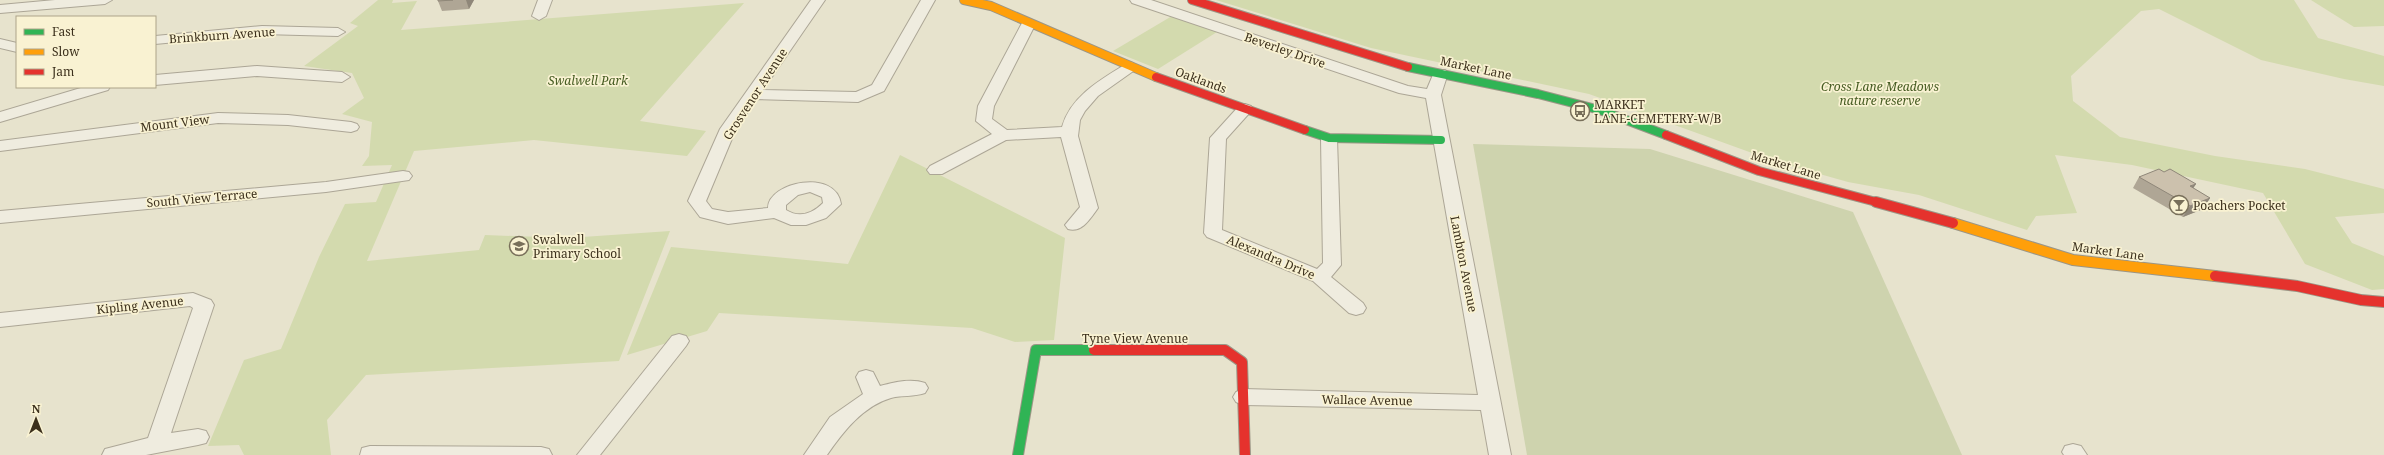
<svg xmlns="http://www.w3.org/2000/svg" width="2384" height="455" font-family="'Noto Serif',serif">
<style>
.green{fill:#d3daae}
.cemetery{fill:#ced3ae}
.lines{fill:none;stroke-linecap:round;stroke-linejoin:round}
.street-casing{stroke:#aca696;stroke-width:2}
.fast-far1-casing{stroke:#9c9686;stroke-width:10}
.fast-casing{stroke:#9c9686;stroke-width:12}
.slow-far1-casing{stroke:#9c9686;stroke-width:10}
.slow-casing{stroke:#9c9686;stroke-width:12}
.jam-far1-casing{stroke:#9c9686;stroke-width:10}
.jam-casing{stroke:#9c9686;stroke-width:12}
.street{fill:#efecdf;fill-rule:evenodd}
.fast-far1{stroke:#30b455;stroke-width:8}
.fast{stroke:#30b455;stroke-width:10}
.slow-far1{stroke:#ff9f0a;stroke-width:8}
.slow{stroke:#ff9f0a;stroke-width:10}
.jam-far1{stroke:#e5322d;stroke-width:8}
.jam{stroke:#e5322d;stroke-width:10}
.wall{fill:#afa695}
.shaded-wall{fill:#8f8779}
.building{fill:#ccc1ad;stroke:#8f8779}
.labels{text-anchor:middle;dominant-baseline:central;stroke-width:3.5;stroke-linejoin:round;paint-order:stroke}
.street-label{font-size:12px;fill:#3c301c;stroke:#f9f2d2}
.park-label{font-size:12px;font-style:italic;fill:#455b21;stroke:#f9f2d2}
.poi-label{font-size:12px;fill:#3c301c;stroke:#f9f2d2;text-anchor:start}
</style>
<rect width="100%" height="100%" fill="#e7e3cd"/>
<g class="green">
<polygon points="378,0 393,0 392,3 417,1 401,30 744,3 640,121 706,131 687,156 534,140 414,151 367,261 479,250 485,235 568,238 670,231 619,361 366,375 327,420 331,455 244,455 239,445 208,446 244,360 281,349 319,257 345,204 376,202 392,165 362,166 369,156 372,122 342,114 364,98 352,73 304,66 358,26 350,23"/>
<polygon points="1216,0 2294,0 2318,38 2384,56 2384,86 2344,79 2261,60 2159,9 2141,11 2071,76 2073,101 2120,137 2215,156 2305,169 2384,189 2384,213 2335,217 2352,243 2384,256 2384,289 2372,290 2305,264 2263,193 2132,165 2055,155 2077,213 2036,216 2027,230 1919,195 1848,182 1777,162 1589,94 1371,48"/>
<polygon points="2311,0 2384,0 2384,26 2354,27"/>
<polygon points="1172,16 1217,32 1158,69 1113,51"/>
<polygon points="900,155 1065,238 1054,340 1015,342 972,328 719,313 707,331 627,355 671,247 848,264"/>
</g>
<polygon class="cemetery" points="1473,144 1650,149 1853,212 1962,455 1527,455"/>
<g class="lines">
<g class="street-casing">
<g id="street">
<polygon points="55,0 112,0 105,4 0,13 0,5"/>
<polygon points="538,0 552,0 546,16 539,20 532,16"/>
<path d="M 811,0 L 825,0 L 763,90 L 856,92 L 872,85 L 921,0 L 935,0 L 884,91 L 858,102 L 757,99 L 736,129 L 706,201 L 712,209 L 728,212 L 768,208 C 768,182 836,168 841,204 L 826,218 L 806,225 L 791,225 L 774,218 L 728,224 L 700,217 L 688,201 L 720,129 ZM 810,192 L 822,197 L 823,203 C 812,214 799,218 786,210 L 786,205 L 798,195 Z"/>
<polygon points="1130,0 1151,0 1408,86 1427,89 1435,70 1445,70 1448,73 1441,95 1511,455 1489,455 1481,410 1243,405 1236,402 1233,397 1236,392 1243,389 1478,395 1426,98 1399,93 1132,3"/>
<path d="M 1029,19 L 1036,23 L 994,106 L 992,119 L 1007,130 L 1062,127 C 1071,96 1100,80 1126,64 L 1131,62 L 1139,67 L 1098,96 L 1085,111 L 1080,120 L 1078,136 L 1098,208 C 1090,219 1082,233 1068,229 L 1065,225 L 1080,207 L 1061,137 L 1006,140 L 942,174 L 930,174 L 927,170 L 930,166 L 992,134 L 976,121 L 978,106 L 1022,23 Z"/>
<polygon points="262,26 338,28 345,32 338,36 262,34 155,44 155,36"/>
<polygon points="0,39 17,43 17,52 0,48"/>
<polygon points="257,66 342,72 350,77 342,82 257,76 155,85 155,75"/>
<polygon points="84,87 110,87 108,90 0,122 0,112"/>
<polygon points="1245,104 1251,106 1253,109 1226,139 1222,230 1317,269 1323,263 1321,138 1323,135 1335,135 1337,138 1341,265 1331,277 1363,303 1366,308 1363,313 1356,315 1349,313 1313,281 1207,237 1204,233 1210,138 1239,106"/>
<polygon points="218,113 288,115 351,122 357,124 359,127 357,130 351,132 288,125 218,123 0,151 0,141"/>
<polygon points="403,171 409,172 412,176 409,180 326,192 0,223 0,211 326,182"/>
<polygon points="193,293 211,300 214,305 171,433 198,429 206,431 209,437 206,443 198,445 146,455 102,455 105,449 148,438 193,308 190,306 0,327 0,313"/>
<polygon points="679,334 686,336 689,341 686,346 600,455 577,455 672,336"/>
<path d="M 866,370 L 873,372 L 880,386 C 894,382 911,378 925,383 L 928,388 L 925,393 C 914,397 902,395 891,398 C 863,406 843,432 827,455 L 804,455 L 830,417 L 863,394 L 856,377 L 859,372 Z"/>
<polygon points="2073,444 2081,446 2087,455 2064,455 2062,452 2065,446"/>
<polygon points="370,446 541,447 549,449 552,455 360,455 362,448"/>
</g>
</g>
<g class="fast-far1-casing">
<g id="fast-far1">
<polyline points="1408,67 1538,94 1600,110 1666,135"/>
<polyline points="1305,130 1329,138 1441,140"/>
</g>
</g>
<g class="fast-casing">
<polyline id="fast" points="1018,455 1036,350 1094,350"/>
</g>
<g class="slow-far1-casing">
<polyline id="slow-far1" points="964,0 991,6 1156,77"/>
</g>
<g class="slow-casing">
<polyline id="slow" points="1953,223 2073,260 2215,276"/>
</g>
<g class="jam-far1-casing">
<g id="jam-far1">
<polyline points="1192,0 1408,67"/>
<polyline points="1156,77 1305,130"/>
<polyline points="1666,135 1759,171 1880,203"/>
</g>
</g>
<g class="jam-casing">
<g id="jam">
<polyline points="1876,202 1953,223"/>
<polyline points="2215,276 2297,286 2361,300 2384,302"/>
<polyline points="1094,350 1225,350 1242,362 1245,455"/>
</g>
</g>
<use href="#street" class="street"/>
<use href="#fast-far1" class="fast-far1"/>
<use href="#fast" class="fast"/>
<use href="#slow-far1" class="slow-far1"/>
<use href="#slow" class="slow"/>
<use href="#jam-far1" class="jam-far1"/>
<use href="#jam" class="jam"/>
</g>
<g class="wall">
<polygon points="438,0 474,0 469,9 442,11 438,1"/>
<polygon points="2164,172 2210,198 2203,209 2183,217 2133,188 2139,177"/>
</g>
<g class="shaded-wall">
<polygon points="466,0 474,0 469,9"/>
<polygon points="2196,184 2189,195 2190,186"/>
<polygon points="2210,198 2203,209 2183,217 2190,206"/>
</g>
<g class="building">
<polygon points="438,0 453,0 438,1"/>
<polygon points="2159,169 2164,172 2170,169 2196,184 2190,186 2210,198 2190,206 2139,177"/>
</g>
<defs>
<g id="bus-ring" transform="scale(1)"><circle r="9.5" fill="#f9f2d2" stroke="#786f5a" stroke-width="1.5"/><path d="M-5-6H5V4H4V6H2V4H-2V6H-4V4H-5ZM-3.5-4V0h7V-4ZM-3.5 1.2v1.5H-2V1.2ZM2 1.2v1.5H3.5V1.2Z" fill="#786f5a"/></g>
<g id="bar-ring" transform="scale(1)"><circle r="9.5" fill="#f9f2d2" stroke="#786f5a" stroke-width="1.5"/><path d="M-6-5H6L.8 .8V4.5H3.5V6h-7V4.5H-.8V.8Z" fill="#786f5a"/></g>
<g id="school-ring" transform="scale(1)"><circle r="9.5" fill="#f9f2d2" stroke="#786f5a" stroke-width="1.5"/><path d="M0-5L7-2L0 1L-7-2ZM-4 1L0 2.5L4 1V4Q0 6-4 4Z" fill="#786f5a"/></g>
</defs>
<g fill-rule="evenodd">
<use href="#bus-ring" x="1580" y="111"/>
<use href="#bar-ring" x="2179" y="205"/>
<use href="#school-ring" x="519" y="246"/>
</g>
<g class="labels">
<g class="street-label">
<text transform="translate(222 35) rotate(-4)">Brinkburn Avenue</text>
<text transform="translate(1285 50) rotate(19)">Beverley Drive</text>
<text transform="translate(1476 68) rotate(12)">Market Lane</text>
<text transform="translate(1201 80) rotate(20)">Oaklands</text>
<text transform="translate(755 94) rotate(-57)">Grosvenor Avenue</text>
<text transform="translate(175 123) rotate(-7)">Mount View</text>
<text transform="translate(1786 165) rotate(17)">Market Lane</text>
<text transform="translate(202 198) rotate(-5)">South View Terrace</text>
<text transform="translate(2108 251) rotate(8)">Market Lane</text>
<text transform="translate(1271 257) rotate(23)">Alexandra Drive</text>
<text transform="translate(1464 264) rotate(79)">Lambton Avenue</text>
<text transform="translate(140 305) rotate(-6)">Kipling Avenue</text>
<text x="1135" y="338">Tyne View Avenue</text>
<text transform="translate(1367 400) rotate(1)">Wallace Avenue</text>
</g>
<g class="park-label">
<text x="588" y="80">Swalwell Park</text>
<text x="1880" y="86">Cross Lane Meadows<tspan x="1880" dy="14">nature reserve</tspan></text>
</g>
<g class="poi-label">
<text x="1594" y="104">MARKET<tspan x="1594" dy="14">LANE-CEMETERY-W/B</tspan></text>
<text x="2193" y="205">Poachers Pocket</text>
<text x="533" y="239">Swalwell<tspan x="533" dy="14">Primary School</tspan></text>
</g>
</g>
<rect x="16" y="16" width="140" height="72" fill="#f9f2d2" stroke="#ada489"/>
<rect x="24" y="29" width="20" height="6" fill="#30b455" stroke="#ada489"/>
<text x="52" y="36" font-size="12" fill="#3c301c">Fast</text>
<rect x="24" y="49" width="20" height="6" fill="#ff9f0a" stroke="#ada489"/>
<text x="52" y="56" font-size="12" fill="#3c301c">Slow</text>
<rect x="24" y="69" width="20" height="6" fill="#e5322d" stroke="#ada489"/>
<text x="52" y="76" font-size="12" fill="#3c301c">Jam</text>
<g transform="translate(36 419)" stroke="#f9f2d2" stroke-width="3" paint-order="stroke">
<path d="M0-3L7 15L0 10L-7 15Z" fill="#3c301c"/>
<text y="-6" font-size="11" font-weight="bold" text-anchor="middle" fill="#3c301c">N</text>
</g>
</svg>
